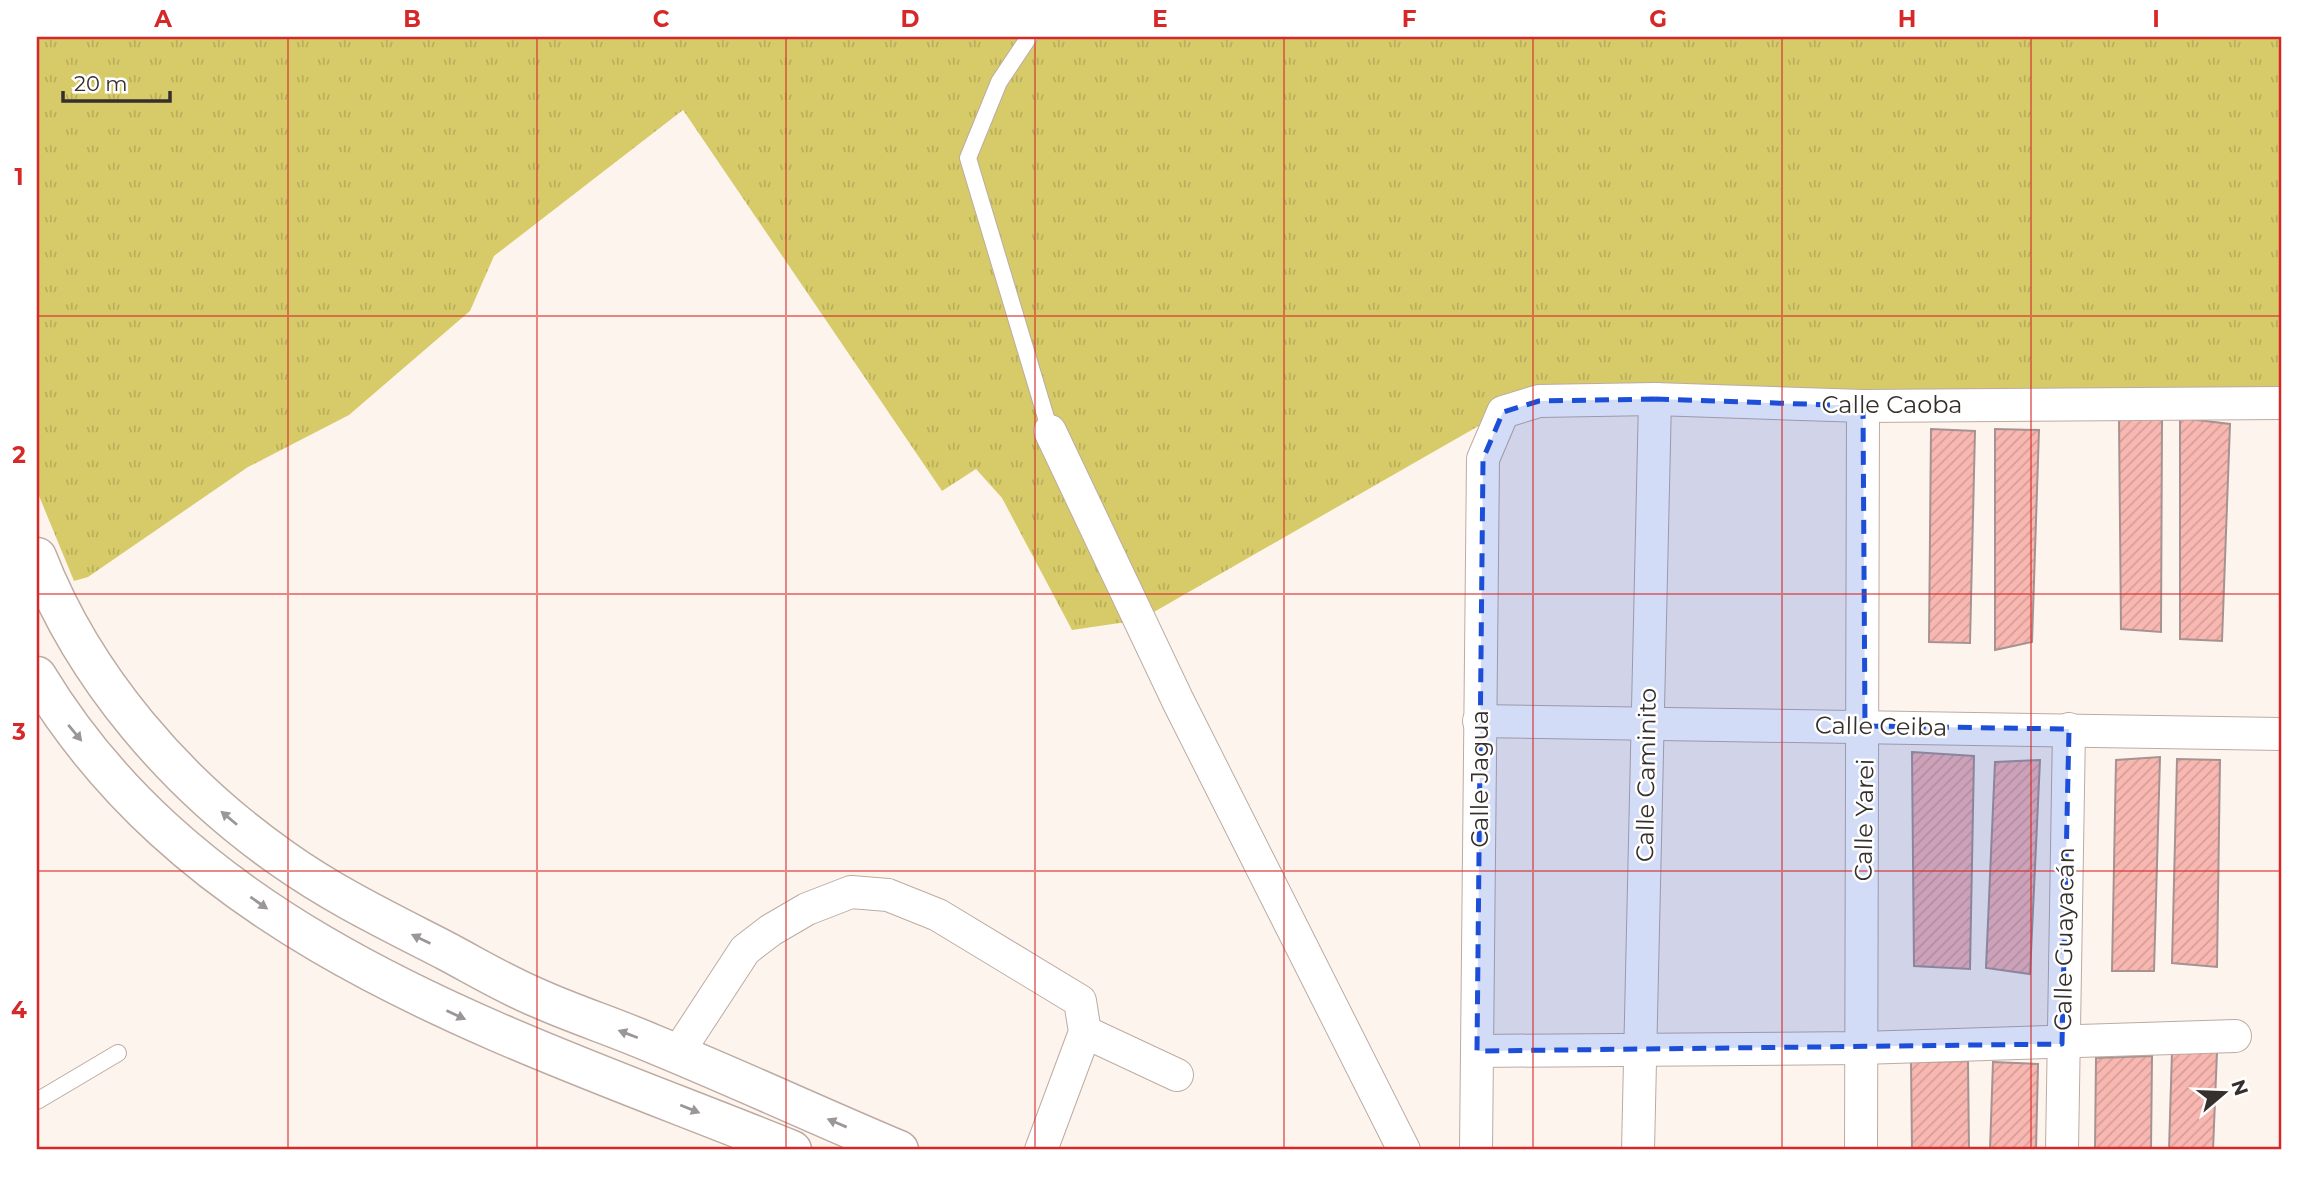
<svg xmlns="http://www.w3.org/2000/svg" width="2319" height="1187" font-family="Montserrat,sans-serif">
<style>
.park{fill:url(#park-tufts)}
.building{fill:url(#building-hatch);stroke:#a69391;stroke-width:2}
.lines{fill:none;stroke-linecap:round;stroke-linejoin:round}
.lane-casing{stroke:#bcaba2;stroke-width:18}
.street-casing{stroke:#bcaba2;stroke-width:34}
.secondary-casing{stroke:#bcaba2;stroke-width:41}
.lane{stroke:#fff;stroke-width:16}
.street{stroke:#fff;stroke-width:32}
.secondary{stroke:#fff;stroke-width:38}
.oneway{fill:#9a9796}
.marked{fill:#1d4ed8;fill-opacity:0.2;stroke:#1d4ed8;stroke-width:5;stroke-dasharray:14 9;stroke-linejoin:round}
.grid{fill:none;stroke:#d62828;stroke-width:2;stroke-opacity:0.55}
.labels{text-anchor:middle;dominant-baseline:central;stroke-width:5;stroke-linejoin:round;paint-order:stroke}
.street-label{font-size:24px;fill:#362f2c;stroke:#fff}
.neatline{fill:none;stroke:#d62828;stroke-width:2.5}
.grid-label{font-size:23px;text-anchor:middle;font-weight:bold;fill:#d62828}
</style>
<defs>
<pattern id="park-tufts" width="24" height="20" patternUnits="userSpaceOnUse" patternTransform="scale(1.75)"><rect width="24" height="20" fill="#d7cb69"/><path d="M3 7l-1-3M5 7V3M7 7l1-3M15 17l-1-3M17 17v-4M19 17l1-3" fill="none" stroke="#b9af5b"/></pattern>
<pattern id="building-hatch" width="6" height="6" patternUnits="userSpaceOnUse" patternTransform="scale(1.75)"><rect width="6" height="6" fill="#f9b7b1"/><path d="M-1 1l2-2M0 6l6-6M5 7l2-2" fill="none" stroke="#d69e98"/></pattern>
</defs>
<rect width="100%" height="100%" fill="#fef4ee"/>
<polygon class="park" points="37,37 2282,37 2282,403 1503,412 1140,620 1072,630 1002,498 976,469 942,491 683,110 494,256 470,311 349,415 248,467 88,577 74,581 37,491"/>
<g class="building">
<polygon points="2180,418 2230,424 2222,641 2180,639"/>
<polygon points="2162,419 2161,632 2121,629 2119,420"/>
<polygon points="1931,429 1975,431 1970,643 1929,642"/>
<polygon points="1995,429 2039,430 2032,642 1995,650"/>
<polygon points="1912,752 1974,756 1970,969 1914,966"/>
<polygon points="2160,757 2154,971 2112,971 2116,760"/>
<polygon points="2177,759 2220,760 2217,967 2172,963"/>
<polygon points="2040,760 2030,974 1986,968 1995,762"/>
<polygon points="2172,1051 2217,1052 2213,1150 2169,1150"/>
<polygon points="2152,1056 2151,1150 2095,1150 2096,1058"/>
<polygon points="1968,1061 1969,1150 1912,1150 1911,1062"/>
<polygon points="1993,1062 2038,1064 2036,1150 1990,1150"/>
</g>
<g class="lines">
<g class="lane-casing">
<g id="lane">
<polyline points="1029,37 999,82 968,158 1050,431"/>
<polyline points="37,1101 118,1053"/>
</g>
</g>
<g class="street-casing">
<g id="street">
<polyline points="1050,431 1178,701 1404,1150"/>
<polyline points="1479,721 2282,734"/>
<polyline points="1085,1032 1177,1075"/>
<polyline points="1477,1051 1861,1048 2235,1036"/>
<polyline points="677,1054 745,950 771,930 807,909 851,892 888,895 938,915 1080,1001 1085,1032 1041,1150"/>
<polyline points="1476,1150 1483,459 1503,412 1539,401 1655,399 1863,406 2282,403"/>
<polyline points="1638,1150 1655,399"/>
<polyline points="1861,1150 1863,406"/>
<polyline points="2062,1150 2069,729"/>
</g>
</g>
<g class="secondary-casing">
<g id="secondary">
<path d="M 37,557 C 84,678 177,785 283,859 C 335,896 392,923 448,952 C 478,968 508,986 540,999 C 576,1015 614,1027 651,1043 C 734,1077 816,1115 899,1150"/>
<path d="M 37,676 C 201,947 516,1038 792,1150"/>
</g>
</g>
<use href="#lane" class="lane"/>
<use href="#street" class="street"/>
<use href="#secondary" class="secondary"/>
</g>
<defs><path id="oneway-solid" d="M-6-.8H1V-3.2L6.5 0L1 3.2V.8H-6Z" transform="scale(1.75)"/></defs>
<g class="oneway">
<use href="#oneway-solid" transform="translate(75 733) rotate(50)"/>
<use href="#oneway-solid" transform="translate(229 818) rotate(-140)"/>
<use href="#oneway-solid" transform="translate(259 903) rotate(35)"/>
<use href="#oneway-solid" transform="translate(421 939) rotate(-154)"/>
<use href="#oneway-solid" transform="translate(456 1015) rotate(25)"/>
<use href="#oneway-solid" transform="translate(628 1034) rotate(-159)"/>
<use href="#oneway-solid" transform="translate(690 1109) rotate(22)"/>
<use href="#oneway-solid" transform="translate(837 1123) rotate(-157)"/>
</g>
<path class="marked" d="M 1655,399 L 1863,406 L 1865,726 L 2069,729 L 2062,1044 L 1477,1051 L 1483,459 L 1503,412 L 1539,401 Z"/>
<path class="grid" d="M 288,37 L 288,1150M 537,37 L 537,1150M 786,37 L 786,1150M 1035,37 L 1035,1150M 1284,37 L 1284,1150M 1533,37 L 1533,1150M 1782,37 L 1782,1150M 2031,37 L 2031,1150M 37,316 L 2282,316M 37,594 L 2282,594M 37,871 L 2282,871"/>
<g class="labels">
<g class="street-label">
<text x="1892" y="404">Calle Caoba</text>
<text transform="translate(1881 726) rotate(1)">Calle Ceiba</text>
<text transform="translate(1646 775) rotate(-89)">Calle Caminito</text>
<text transform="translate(1479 779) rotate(-90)">Calle Jagua</text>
<text transform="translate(1864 820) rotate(-89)">Calle Yarei</text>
<text transform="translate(2064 939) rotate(-89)">Calle Guayacán</text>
</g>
</g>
<rect width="2319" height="1187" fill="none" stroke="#ffffff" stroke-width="77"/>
<g transform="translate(2224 1093) rotate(71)" stroke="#ffffff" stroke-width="5" paint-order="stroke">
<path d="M0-5L12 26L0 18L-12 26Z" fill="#362f2c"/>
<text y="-10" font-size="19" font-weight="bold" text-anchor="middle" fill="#362f2c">N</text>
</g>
<path d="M63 91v10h107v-10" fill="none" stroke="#362f2c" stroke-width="3.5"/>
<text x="74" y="91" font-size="21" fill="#362f2c" stroke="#ffffff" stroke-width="5" paint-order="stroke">20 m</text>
<rect x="38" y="38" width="2242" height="1110" class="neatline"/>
<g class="grid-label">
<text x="163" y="27">A</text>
<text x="412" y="27">B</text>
<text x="661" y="27">C</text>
<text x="910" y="27">D</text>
<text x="1160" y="27">E</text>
<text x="1409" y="27">F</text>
<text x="1658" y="27">G</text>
<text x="1907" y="27">H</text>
<text x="2156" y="27">I</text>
<text x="19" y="185">1</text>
<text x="19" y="463">2</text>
<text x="19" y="740">3</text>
<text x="19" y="1018">4</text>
</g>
</svg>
